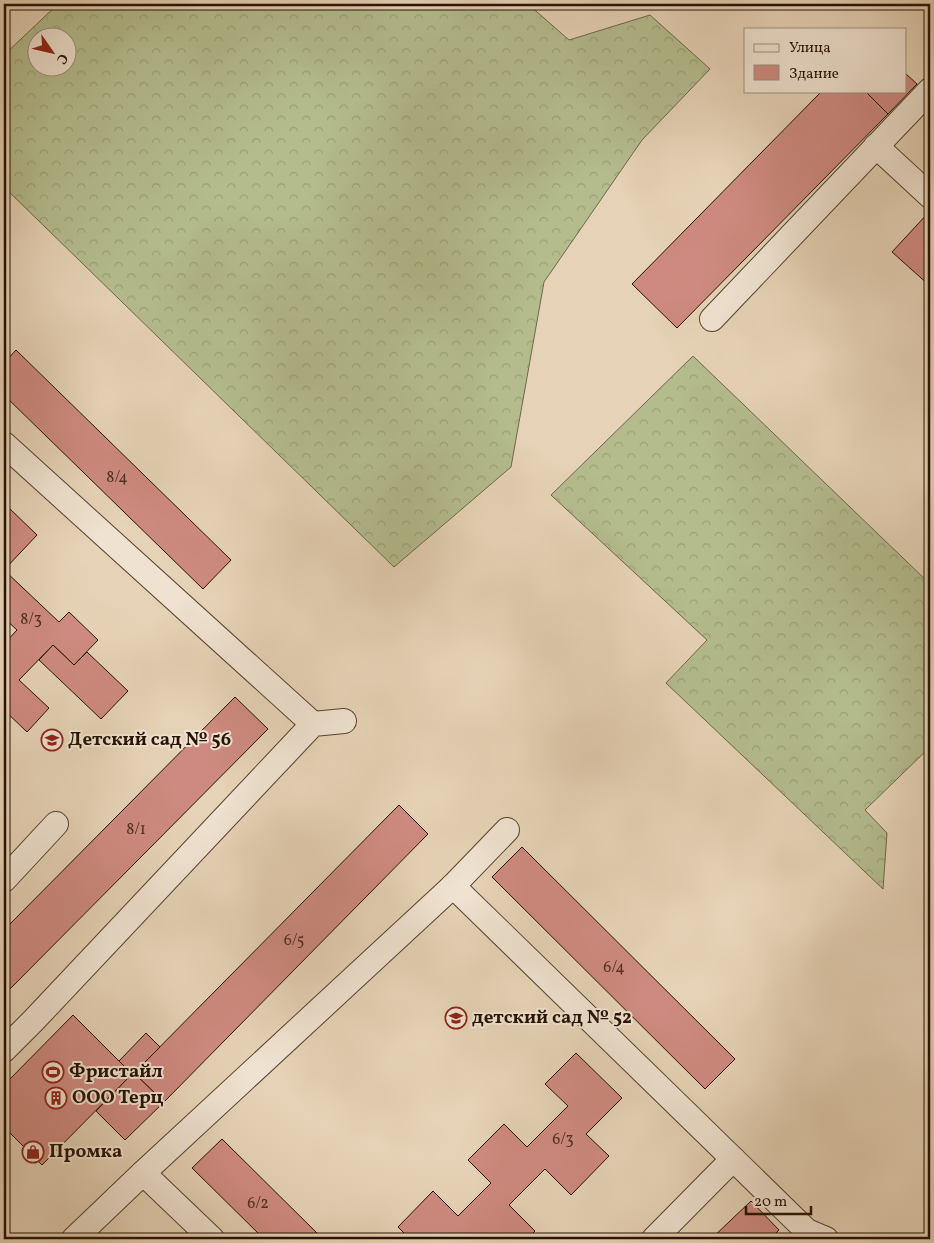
<svg xmlns="http://www.w3.org/2000/svg" width="934" height="1243" font-family="Vollkorn,serif">
<style>
.forest{fill:url(#forest-crowns);stroke:#6d6748;fill-rule:evenodd}
.building{fill:#ce8a80;stroke:#261203}
.lines{fill:none;stroke-linecap:round;stroke-linejoin:round}
.minor-casing{stroke:#564230;stroke-width:26}
.minor{stroke:#efe2d0;stroke-width:24}
.labels{text-anchor:middle;dominant-baseline:central;stroke-width:4;stroke-linejoin:round;paint-order:stroke}
.number-label{font-size:16px;fill:#503022}
.poi-label{font-size:19px;font-weight:bold;fill:#261203;stroke:#efe2d0;text-anchor:start}
</style>
<defs>
<pattern id="forest-crowns" width="20" height="18" patternUnits="userSpaceOnUse" patternTransform="scale(1.25)"><rect width="20" height="18" fill="#b4bc8e"/><path d="M2 6a3 3 0 1 1 6 0M12 15a3 3 0 1 1 6 0" fill="none" stroke="#9ba179"/></pattern>
</defs>
<rect width="100%" height="100%" fill="#e6d2b6"/>
<filter id="stains"><feTurbulence type="fractalNoise" baseFrequency=".004" numOctaves="4"/><feColorMatrix values="0 0 0 0 .2 0 0 0 0 .09 0 0 0 0 .02 0 0 0 .5 -.17"/></filter>
<radialGradient id="worn" r=".72"><stop offset=".6" stop-color="#630" stop-opacity="0"/><stop offset="1" stop-color="#630" stop-opacity=".3"/></radialGradient>
<g class="forest">
<path d="M 58,4 L 528,4 L 569,40 L 650,15 L 710,69 L 642,140 L 544,282 L 511,467 L 394,567 L 4,187 L 4,55 ZM 38,38 L 68,38 L 68,68 L 38,68 Z"/>
<polygon points="693,356 930,584 930,747 865,810 887,833 883,889 666,683 707,640 551,495"/>
</g>
<g class="building">
<polygon points="905,73 917,84 888,114 865,91 905,91"/>
<polygon points="822,91 865,91 888,114 677,328 632,284"/>
<polygon points="929,212 930,214 930,286 892,252"/>
<polygon points="16,350 231,560 203,589 4,395 4,363"/>
<polygon points="7,506 37,535 4,570 59,622 69,612 98,640 74,665 53,645 19,680 49,708 27,732 4,710 4,644 17,630 4,618 4,509"/>
<polygon points="53,645 74,665 87,652 128,691 101,719 39,660"/>
<polygon points="235,697 268,729 4,995 4,930"/>
<polygon points="399,805 428,834 164,1102 134,1073"/>
<polygon points="522,847 735,1059 705,1089 492,877"/>
<polygon points="73,1015 132,1074 42,1165 4,1127 4,1085"/>
<polygon points="146,1033 160,1047 134,1073 164,1102 125,1140 96,1111 132,1074 119,1061"/>
<polygon points="576,1053 622,1098 586,1134 609,1156 571,1195 545,1169 509,1205 535,1231 527,1239 410,1239 398,1227 433,1191 458,1216 491,1183 468,1160 504,1124 527,1147 568,1106 545,1084"/>
<polygon points="222,1139 323,1239 264,1239 192,1168"/>
<polygon points="751,1201 779,1230 770,1239 711,1239"/>
</g>
<g class="lines">
<g class="minor-casing">
<g id="minor">
<polyline points="876,146 930,196"/>
<polyline points="712,319 930,90"/>
<polyline points="4,444 313,724"/>
<polyline points="4,880 56,824"/>
<polyline points="453,886 807,1231 826,1239"/>
<polyline points="4,1050 34,1020 313,724 344,721"/>
<polyline points="143,1173 212,1239"/>
<polyline points="74,1239 143,1173 453,886 507,830"/>
<polyline points="654,1239 733,1159"/>
</g>
</g>
<use href="#minor" class="minor"/>
</g>
<defs>
<g id="school-ring" transform="scale(1.125)"><circle r="9.5" fill="#efe2d0" stroke="#8f2418" stroke-width="1.5"/><path d="M0-5L7-2L0 1L-7-2ZM-4 1L0 2.5L4 1V4Q0 6-4 4Z" fill="#8f2418"/></g>
<g id="stadium-ring" transform="scale(1.125)"><circle r="9.5" fill="#efe2d0" stroke="#8f2418" stroke-width="1.5"/><path d="M0-5a6.5 5 0 1 0 0 10a6.5 5 0 1 0 0-10ZM-3.5-1.8h7v3.6h-7Z" fill="#8f2418"/></g>
<g id="building-ring" transform="scale(1.125)"><circle r="9.5" fill="#efe2d0" stroke="#8f2418" stroke-width="1.5"/><path d="M-4-6H4V6H1V3H-1V6H-4ZM-2.5-4.3h1.7v1.8h-1.7ZM.8-4.3h1.7v1.8H.8ZM-2.5-1h1.7V.8h-1.7ZM.8-1h1.7V.8H.8Z" fill="#8f2418"/></g>
<g id="shop-ring" transform="scale(1.125)"><circle r="9.5" fill="#efe2d0" stroke="#8f2418" stroke-width="1.5"/><path d="M-5-2.5h2.3a2.7 3.5 0 0 1 5.4 0H5L5.5 6h-11ZM-1.5-2.5h3a1.5 2.3 0 0 0-3 0Z" fill="#8f2418"/></g>
</defs>
<g fill-rule="evenodd">
<use href="#school-ring" x="52" y="740"/>
<use href="#school-ring" x="456" y="1018"/>
<use href="#stadium-ring" x="53" y="1072"/>
<use href="#building-ring" x="56" y="1098"/>
<use href="#shop-ring" x="33" y="1152"/>
</g>
<g class="labels">
<g class="number-label">
<text x="117" y="478">8/4</text>
<text x="31" y="620">8/3</text>
<text x="136" y="830">8/1</text>
<text x="294" y="941">6/5</text>
<text x="614" y="968">6/4</text>
<text x="563" y="1140">6/3</text>
<text x="258" y="1204">6/2</text>
</g>
<g class="poi-label">
<text x="68" y="740">Детский сад № 56</text>
<text x="472" y="1018">детский сад № 52</text>
<text x="69" y="1072">Фристайл</text>
<text x="72" y="1098">ООО Терц</text>
<text x="49" y="1152">Промка</text>
</g>
</g>
<rect width="934" height="1243" fill="none" stroke="#e6d2b6" stroke-width="20"/>
<rect x="5" y="5" width="924" height="1233" fill="none" stroke="#261203" stroke-width="2.5"/>
<rect x="10" y="10" width="914" height="1223" fill="none" stroke="#261203"/>
<rect x="744" y="28" width="162" height="65" fill="#efe2d0" stroke="#9f8f7e"/>
<rect x="754" y="44" width="25" height="8" fill="#efe2d0" stroke="#9f8f7e"/>
<text x="789" y="52" font-size="15" fill="#261203">Улица</text>
<rect x="754" y="65" width="25" height="15" fill="#ce8a80" stroke="#9f8f7e"/>
<text x="789" y="78" font-size="15" fill="#261203">Здание</text>
<g transform="translate(52 52) rotate(124)"><circle r="24" fill="#efe2d0" stroke="#9f8f7e"/>
<path d="M0-4L9 19L0 12L-9 19Z" fill="#8f2418"/>
<text y="-8" font-size="14" font-weight="bold" text-anchor="middle" fill="#261203">С</text>
</g>
<path d="M746 1206v8h65v-8" fill="none" stroke="#261203" stroke-width="2.5"/>
<text x="754" y="1206" font-size="15" fill="#261203" stroke="#efe2d0" stroke-width="4" paint-order="stroke">20 m</text>
<rect width="100%" height="100%" filter="url(#stains)"/>
<rect width="100%" height="100%" fill="url(#worn)"/>
</svg>
